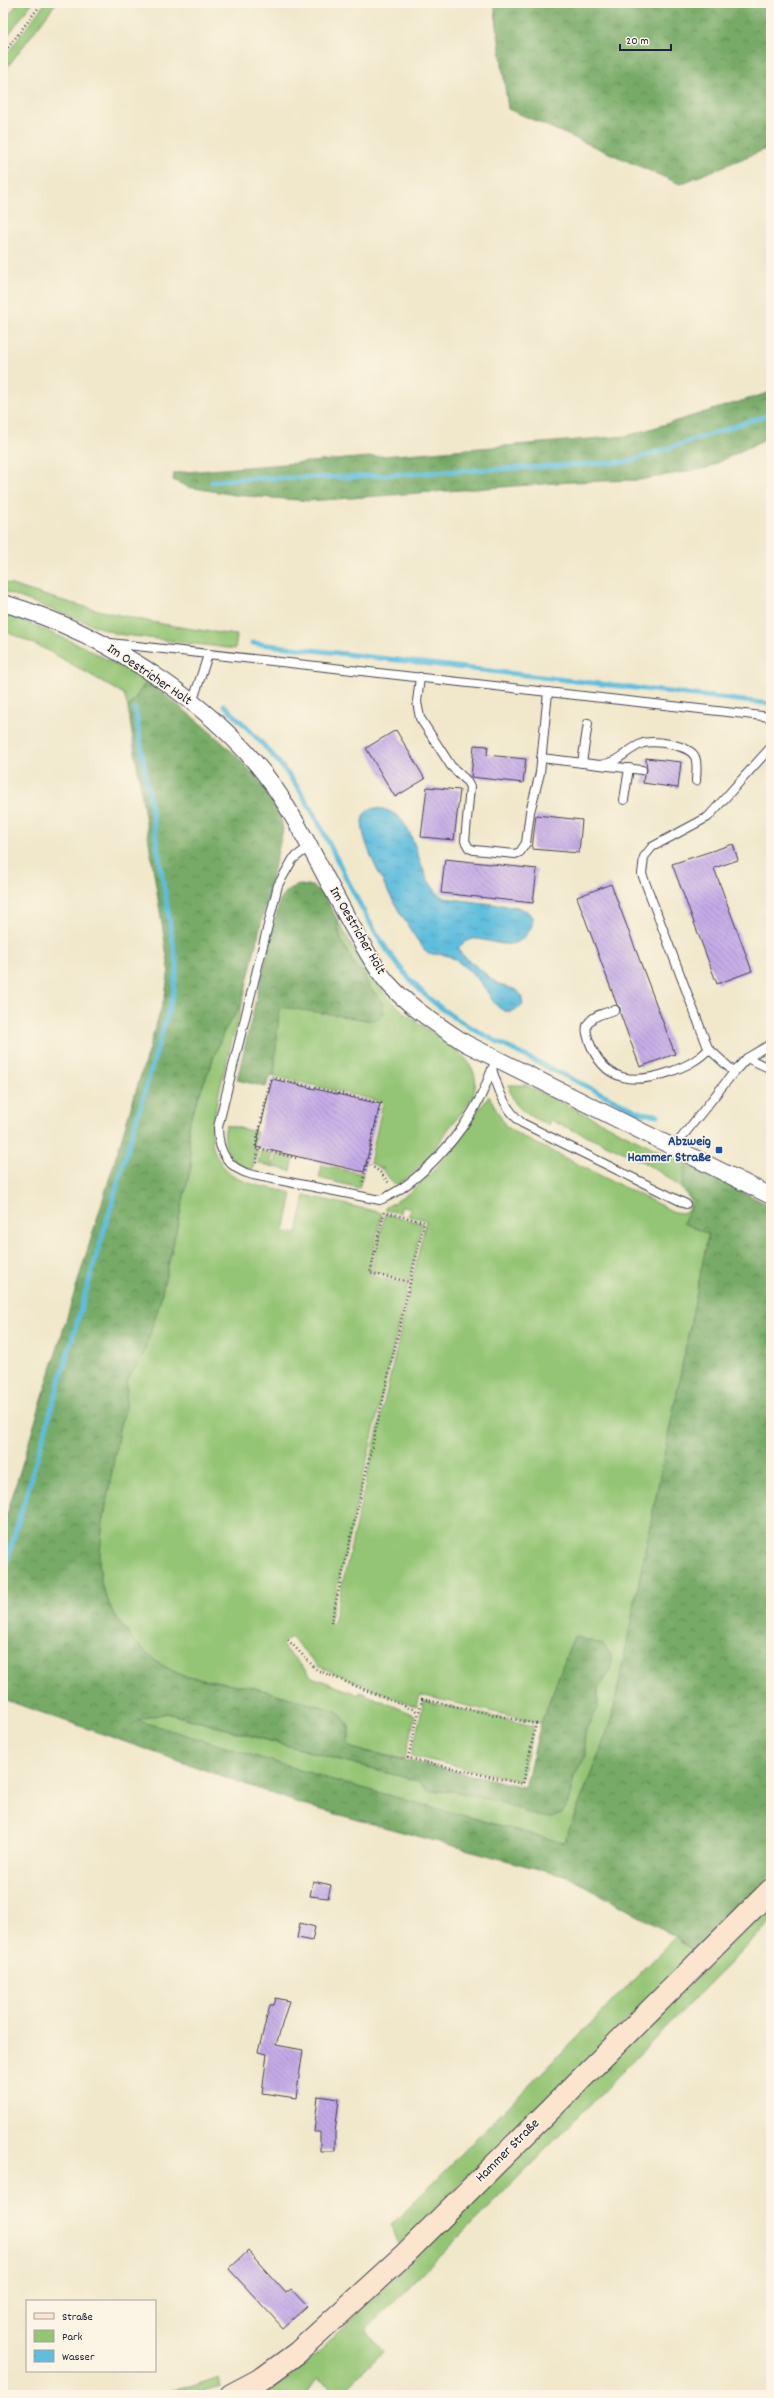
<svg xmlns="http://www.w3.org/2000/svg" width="774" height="2398" font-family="Dekko,sans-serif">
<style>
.green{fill:#94c575;stroke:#5b7458}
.forest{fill:url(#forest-crowns);stroke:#4c6650}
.water{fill:url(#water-ripples);stroke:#40708c}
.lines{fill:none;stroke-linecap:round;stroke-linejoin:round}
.stream{stroke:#5fbddd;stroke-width:5}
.building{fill:url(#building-back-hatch)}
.lane-casing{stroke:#414051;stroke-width:10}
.street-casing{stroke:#414051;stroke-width:18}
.secondary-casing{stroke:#414051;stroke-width:24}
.path{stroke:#414051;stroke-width:2.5;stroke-dasharray:1 3;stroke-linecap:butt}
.lane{stroke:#fff;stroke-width:8}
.street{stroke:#fff;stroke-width:16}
.secondary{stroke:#fce5cf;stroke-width:22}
.rail-casing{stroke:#22223b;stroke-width:4.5}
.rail{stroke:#fcf5e5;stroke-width:3;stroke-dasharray:9;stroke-linecap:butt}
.transit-dot{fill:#1a4fb4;stroke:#fcf5e5;stroke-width:1.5}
.labels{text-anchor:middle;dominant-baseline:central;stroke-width:3.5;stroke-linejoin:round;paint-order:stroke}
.street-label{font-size:14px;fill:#22223b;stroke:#fcf5e5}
.transit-label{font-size:14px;font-weight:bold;fill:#164399;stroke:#fcf5e5;text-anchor:end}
</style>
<defs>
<pattern id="forest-crowns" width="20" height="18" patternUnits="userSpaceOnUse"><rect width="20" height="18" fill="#7a6"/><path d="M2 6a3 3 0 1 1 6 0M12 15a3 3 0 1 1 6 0" fill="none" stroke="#618a55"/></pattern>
<pattern id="water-ripples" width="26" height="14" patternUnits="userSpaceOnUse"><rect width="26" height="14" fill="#5fbddd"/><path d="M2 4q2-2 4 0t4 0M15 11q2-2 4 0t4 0" fill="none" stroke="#4e99b4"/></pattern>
<pattern id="building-back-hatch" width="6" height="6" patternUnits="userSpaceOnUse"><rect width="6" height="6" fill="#c4aae7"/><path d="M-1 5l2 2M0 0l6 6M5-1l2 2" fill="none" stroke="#9f8abc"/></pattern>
</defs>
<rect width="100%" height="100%" fill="#fcf5e5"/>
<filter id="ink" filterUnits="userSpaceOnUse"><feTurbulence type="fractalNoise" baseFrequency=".025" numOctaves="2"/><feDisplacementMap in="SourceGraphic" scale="8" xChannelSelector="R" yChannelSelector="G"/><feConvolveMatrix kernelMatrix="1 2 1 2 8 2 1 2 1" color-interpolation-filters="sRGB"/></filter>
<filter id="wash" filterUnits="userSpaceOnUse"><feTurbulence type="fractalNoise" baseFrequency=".012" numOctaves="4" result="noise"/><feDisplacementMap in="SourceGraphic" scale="16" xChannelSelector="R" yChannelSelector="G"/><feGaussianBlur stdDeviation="0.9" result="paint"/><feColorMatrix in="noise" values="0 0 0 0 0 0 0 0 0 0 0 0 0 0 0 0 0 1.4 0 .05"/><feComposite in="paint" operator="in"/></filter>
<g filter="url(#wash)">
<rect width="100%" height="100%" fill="#f1e8cb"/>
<g class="green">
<polygon points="18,3 32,3 3,42 3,23"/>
<polygon points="45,3 56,3 3,73 3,59"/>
<path d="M 3,582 C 79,608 157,626 237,635 L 235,649 L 117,634 L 3,591 Z"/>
<polygon points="3,612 82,646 147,681 128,708 124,694 47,650 3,630"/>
<path d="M 336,917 C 355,952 374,986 405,1013 C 425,1030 471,1051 475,1077 C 479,1099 458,1115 447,1131 C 435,1150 417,1176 395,1185 L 383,1171 L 383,1167 L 381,1169 L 370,1162 L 383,1102 L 274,1076 L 279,1011 L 282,1006 L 368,1020 L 378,996 L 370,989 L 364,974 L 356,967 L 341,940 Z"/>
<path d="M 242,1004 C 235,1033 207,1123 213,1147 C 216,1158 224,1169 234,1176 C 249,1186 274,1188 292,1193 L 284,1232 L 297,1233 L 305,1195 L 382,1213 L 369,1271 L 373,1276 L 408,1284 L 329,1623 L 333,1624 L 426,1220 L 409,1216 L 410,1208 L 401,1207 L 400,1213 L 385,1210 L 386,1207 C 433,1184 460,1136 489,1096 L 505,1125 L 517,1134 L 674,1212 L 682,1213 L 688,1210 L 689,1198 C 665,1164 589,1138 550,1120 L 548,1125 C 529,1116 511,1108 509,1085 L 526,1085 L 686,1164 L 682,1185 L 689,1193 L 708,1234 L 707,1241 L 611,1722 L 564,1843 L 336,1781 L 136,1720 L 166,1713 L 418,1781 L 428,1791 L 453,1791 L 504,1803 L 535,1816 L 568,1804 L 574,1777 L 586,1755 L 584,1742 L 586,1729 L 599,1701 L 598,1690 L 609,1673 L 574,1637 L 541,1723 L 420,1695 L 417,1707 L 318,1666 L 291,1637 L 281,1644 L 312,1677 L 359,1695 L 360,1692 L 415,1715 L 405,1759 L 351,1748 L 348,1743 L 350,1728 L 337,1711 L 251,1687 L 183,1676 L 158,1663 L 133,1640 L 113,1613 L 102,1587 L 99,1564 L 102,1529 L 120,1424 L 126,1410 L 127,1381 L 158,1310 L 191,1166 L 188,1127 L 191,1116 L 224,1031 Z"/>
<path d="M 226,1125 L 257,1132 L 253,1149 L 258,1150 L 252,1171 C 230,1167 221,1145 226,1125 Z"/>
<polygon points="261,1151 272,1153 270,1162 274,1163 276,1154 294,1158 291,1171 258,1163"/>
<polygon points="322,1165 363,1174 359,1188 319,1178"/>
<polygon points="385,1214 422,1223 409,1281 371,1272"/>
<polygon points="424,1701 534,1726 521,1781 411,1756"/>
<path d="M 771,1903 L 771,1922 C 635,2057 503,2195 366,2329 L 383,2352 L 340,2395 L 318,2378 L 306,2395 L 263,2395 L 280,2385 L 307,2363 Z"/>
<polygon points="676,1937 695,1953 399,2245 391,2225"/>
<polygon points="220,2377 222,2386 189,2395 144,2395 191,2387"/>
</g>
<g class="forest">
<polygon points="494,3 771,3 771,147 680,184 508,109"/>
<polygon points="771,392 771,436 707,468 639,480 571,482 309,501 235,495 188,487 173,480 174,473 627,436"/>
<path d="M 147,681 C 185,711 280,780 283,830 L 242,1004 L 224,1031 L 191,1116 L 188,1127 L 191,1166 L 158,1310 L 143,1355 L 127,1381 L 126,1410 L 120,1424 L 102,1529 L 99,1564 L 102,1587 L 113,1613 L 133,1640 L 158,1663 L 183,1676 L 251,1687 L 337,1711 C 348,1722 351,1728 348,1743 L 351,1748 L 525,1787 L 541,1723 L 574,1636 L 604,1645 L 611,1654 L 612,1662 L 609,1673 L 598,1690 L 598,1708 L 586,1729 L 584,1742 L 586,1755 L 574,1777 L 568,1803 L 562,1814 L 551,1818 L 535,1816 L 504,1803 L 453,1791 L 428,1791 L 418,1781 L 167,1713 L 137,1720 L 336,1781 L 564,1843 L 611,1722 L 707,1241 L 708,1234 L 683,1223 L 693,1202 L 682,1185 L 686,1164 L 771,1206 L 771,1876 L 695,1952 L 676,1937 L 571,1878 L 307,1806 L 3,1699 L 3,1527 L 165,996 L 169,969 L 128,708 Z"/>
<polygon points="299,885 313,886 323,894 336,917 341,940 356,967 364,974 370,989 378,996 383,1005 384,1014 379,1019 368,1020 282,1007 279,1011 274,1076 270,1075 266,1087 237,1080 280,899 290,888"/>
</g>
<path class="water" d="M 375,808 C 423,810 410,876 444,898 L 517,907 L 527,911 L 532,917 C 533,924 532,928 527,934 C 513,952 495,941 477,939 C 469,938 463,943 458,948 L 461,954 L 498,984 L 517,990 L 521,995 L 523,1004 C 504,1021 495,1005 486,990 C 478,978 464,965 452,958 C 445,953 436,955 428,954 C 410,934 355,842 363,817 C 365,811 370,810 375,808 Z"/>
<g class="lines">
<g class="stream">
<polyline points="212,482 234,479 349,477 627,462 771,414"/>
<polyline points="252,643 771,704"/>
<path d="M 224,705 C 255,735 286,766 308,804 C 344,866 369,941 422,992 C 452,1021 492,1039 529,1058 C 566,1076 604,1095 641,1113 L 658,1115"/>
<polyline points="3,1574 173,995 177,967 135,709"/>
</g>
</g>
<g id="blocks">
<g class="building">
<polygon points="396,730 425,779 395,797 366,748"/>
<polygon points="474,745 488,746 487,755 526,759 523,783 471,777"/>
<polygon points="646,758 681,762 678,788 643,783 644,775 647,771"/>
<polygon points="427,787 460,790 454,840 421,837"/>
<polygon points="536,815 582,820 579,853 532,849"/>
<polygon points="733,844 738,860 714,868 752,971 717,984 672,864"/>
<polygon points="445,859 537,869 533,903 441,893"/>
<polygon points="611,884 675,1054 640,1067 620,1013 620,1008 617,1005 577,897"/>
<polygon points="272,1079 380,1104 364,1172 256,1147"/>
<polygon points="313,1881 331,1885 328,1898 310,1896"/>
<polygon points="300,1923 315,1927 312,1941 297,1938"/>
<polygon points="276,1998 289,2001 276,2045 303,2050 296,2098 262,2093 267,2054 258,2052 270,2005 274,2005"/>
<polygon points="318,2096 339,2099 335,2132 335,2151 320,2151 320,2132 314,2132"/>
<polygon points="248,2251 286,2293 291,2289 307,2306 283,2328 229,2269"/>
</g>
</g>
</g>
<g filter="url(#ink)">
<use href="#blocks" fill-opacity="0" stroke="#414051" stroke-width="1"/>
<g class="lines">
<g class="lane-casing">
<g id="lane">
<polyline points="110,643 771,717"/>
<polyline points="420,677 417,702 420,718 451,766 466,780 470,787 465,841 469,848 474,850 515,854 520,852 526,843 530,812 540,773 548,692"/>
<polyline points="192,703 208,655"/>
<polyline points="771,747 708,817 652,847 644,857 642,874 708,1048 734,1072 747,1058 771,1069"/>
<polyline points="541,758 642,770"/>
<polyline points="582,763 588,723"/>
<path d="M 600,765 C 620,762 625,751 641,744 C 652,739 690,745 695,757 C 698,764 696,774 696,781"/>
<polyline points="624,800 629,768"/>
<path d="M 310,846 L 293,859 L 278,885 L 218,1127 C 218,1153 228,1169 253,1175 L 380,1200 C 420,1183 462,1135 481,1096 C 487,1084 490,1071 497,1059"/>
<path d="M 615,1010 C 607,1012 595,1015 590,1021 C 584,1027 587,1034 589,1041 C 604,1082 633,1085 670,1072 C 686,1066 697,1061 709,1049"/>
<polyline points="747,1058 771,1044"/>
<path d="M 492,1069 C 499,1091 504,1108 522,1123 L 686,1204"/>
<polyline points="674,1147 734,1072"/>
</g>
</g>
<g class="street-casing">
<path id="street" d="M 3,603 C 107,633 231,712 287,807 C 311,846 330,887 352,926 C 363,945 373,965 387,982 C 409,1007 438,1025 465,1043 L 771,1196"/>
</g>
<g class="secondary-casing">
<polyline id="secondary" points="231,2395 263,2378 297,2353 406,2253 771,1890"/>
</g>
<g class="path">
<polyline points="3,54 42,3"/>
<polyline points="296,1158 255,1148 271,1077 381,1103 362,1185"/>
<polyline points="256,1163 259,1149"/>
<polyline points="367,1163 380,1172 389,1183"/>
<polyline points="384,1212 370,1273 410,1282"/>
<polyline points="331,1623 424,1222 385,1212"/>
<polyline points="288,1640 317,1670 419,1712"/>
<polygon points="422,1699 536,1724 523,1784 408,1758"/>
</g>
<use href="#lane" class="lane"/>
<use href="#street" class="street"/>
<use href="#secondary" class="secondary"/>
<g class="rail-casing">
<polyline id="rail" points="3,7 6,3"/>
</g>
<use href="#rail" class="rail"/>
</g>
</g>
<rect class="transit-dot" x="715" y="1146" width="8" height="8" rx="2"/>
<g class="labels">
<g class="street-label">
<text transform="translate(149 675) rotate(34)">Im Oestricher Holt</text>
<text transform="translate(357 931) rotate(60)">Im Oestricher Holt</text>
<text transform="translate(508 2151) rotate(-45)">Hammer Straße</text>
</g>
<g class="transit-label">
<text x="711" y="1142">Abzweig<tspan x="711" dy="16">Hammer Straße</tspan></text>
</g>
</g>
<rect width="774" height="2398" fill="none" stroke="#fcf5e5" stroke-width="16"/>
<rect x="26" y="2300" width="130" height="72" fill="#fcf5e5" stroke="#a5a1a1"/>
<rect x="34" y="2313" width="20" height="6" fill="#fce5cf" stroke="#a5a1a1"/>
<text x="62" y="2320" font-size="12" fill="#22223b">Straße</text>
<rect x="34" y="2330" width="20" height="12" fill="#94c575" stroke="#a5a1a1"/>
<text x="62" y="2340" font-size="12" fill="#22223b">Park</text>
<rect x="34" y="2350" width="20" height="12" fill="url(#water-ripples)" stroke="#a5a1a1"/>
<text x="62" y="2360" font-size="12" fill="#22223b">Wasser</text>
<path d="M620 44v6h51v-6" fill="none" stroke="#22223b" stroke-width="2"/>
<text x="626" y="44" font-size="12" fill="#22223b" stroke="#fcf5e5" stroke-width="3" paint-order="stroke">20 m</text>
</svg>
